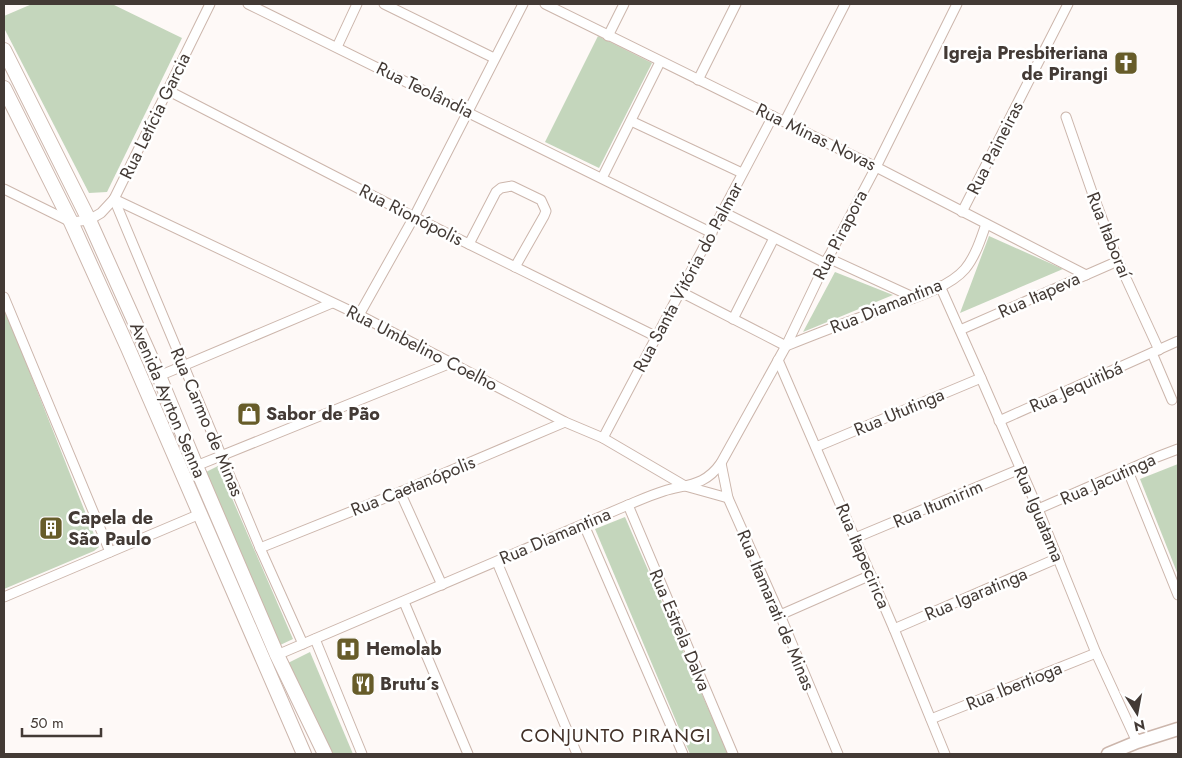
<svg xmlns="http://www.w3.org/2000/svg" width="1182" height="758" font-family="Jost,sans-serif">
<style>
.green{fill:#c4d6bc}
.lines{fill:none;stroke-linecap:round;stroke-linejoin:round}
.street-casing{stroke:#ccb6ac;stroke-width:11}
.secondary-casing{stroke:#ccb6ac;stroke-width:15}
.primary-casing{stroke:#ccb6ac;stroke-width:16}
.street{stroke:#fff;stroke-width:9}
.secondary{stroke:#fff;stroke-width:12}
.primary{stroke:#fff;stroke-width:14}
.labels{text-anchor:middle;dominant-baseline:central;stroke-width:5;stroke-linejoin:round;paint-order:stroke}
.poi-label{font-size:18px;font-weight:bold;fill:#433a35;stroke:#fff;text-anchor:start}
.street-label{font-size:18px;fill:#433a35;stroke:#fff}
.neighbourhood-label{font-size:19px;letter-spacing:1px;fill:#423128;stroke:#fff}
</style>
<rect width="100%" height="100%" fill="#fef9f7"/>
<g class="green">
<polygon points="32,4 112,4 182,38 107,192 89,193 4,28 4,16"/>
<polygon points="598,36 652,63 599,168 545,142"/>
<polygon points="989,236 1063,269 960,313"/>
<polygon points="835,272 893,295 803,332"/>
<polygon points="4,307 99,547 94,551 4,589"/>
<polygon points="1178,464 1178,575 1140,479"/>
<polygon points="218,466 293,639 278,646 202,474"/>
<polygon points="625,517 728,754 690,754 595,529"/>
<polygon points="310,652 353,754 333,754 288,663"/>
</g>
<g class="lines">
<g class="street-casing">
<g id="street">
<polyline points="248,4 712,233"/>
<polyline points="384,4 494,58"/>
<polyline points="545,4 876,167 1086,275"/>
<polyline points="608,36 624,4"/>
<polyline points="337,47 357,4"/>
<polyline points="698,80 736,4"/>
<polyline points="167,90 414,217 657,337"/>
<polyline points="1066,117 1092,192 1118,261 1159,350"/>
<polyline points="631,121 742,173"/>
<polyline points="785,121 845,4"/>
<polyline points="602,178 660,62"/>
<polyline points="4,189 71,222 89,220 101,213 114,199 210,4"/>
<polyline points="114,199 359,315 565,422 603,438 685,486 728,498"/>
<polyline points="114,199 260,548 303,644"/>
<polyline points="723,212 825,263"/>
<polyline points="962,212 1068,4"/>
<polyline points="469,244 496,192 501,188 512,186 541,200 546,211 544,216 515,267"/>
<polyline points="828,258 913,297"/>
<polyline points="940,286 981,378 1038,509 1096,653 1137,742"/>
<path d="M 681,292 L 786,346 C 818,333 850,321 883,309 C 907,300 948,289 965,269 C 975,257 981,239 986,224"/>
<polyline points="4,297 110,552"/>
<polyline points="359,315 414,217 523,4"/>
<polyline points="733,319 774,238"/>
<polyline points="960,330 1118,261"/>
<polyline points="1152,353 1172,400"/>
<polyline points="778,360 894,629 945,754"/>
<polyline points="159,376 332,303"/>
<polyline points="999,421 1178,341"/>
<polyline points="603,438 773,116"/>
<polyline points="816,447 981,378"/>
<polyline points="721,463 728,498 780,615 838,754"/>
<polyline points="196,466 451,363"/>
<polyline points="1128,471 1178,595"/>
<polyline points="400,492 442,585"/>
<polyline points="628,505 733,754"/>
<polyline points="1038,509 1157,457 1178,449"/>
<polyline points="584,525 683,754"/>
<polyline points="855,538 1020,469"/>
<polyline points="260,548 400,492 565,422"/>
<polyline points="497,562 577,754"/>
<polyline points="4,597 200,514"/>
<polyline points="404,602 468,754"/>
<polyline points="780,615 871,575"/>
<polyline points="894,629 1058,558"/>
<polyline points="315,639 362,754"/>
<path d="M 277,655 L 628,505 C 640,500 651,495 664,491 C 688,484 705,486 721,463 L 786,346 L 828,258 L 876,167 L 957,4"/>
<polyline points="931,719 1096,653"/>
</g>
</g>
<g class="secondary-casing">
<polyline id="secondary" points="1108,754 1137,742 1178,729"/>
</g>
<g class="primary-casing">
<g id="primary">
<polyline points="4,50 89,220 159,376 196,466 277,655 325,754"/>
<polyline points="4,88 71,222 128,348 304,754"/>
</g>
</g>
<use href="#street" class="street"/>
<use href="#secondary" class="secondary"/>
<use href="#primary" class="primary"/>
</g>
<defs>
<g id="church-square" transform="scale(1.25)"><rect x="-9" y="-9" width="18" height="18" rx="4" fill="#675c29" stroke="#fff"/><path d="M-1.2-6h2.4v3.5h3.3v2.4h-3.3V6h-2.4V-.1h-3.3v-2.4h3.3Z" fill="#fff"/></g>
<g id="shop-square" transform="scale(1.25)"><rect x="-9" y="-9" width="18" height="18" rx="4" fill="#675c29" stroke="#fff"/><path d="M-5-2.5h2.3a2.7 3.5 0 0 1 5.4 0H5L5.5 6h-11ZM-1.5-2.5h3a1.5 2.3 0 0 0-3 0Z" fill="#fff"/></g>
<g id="building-square" transform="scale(1.25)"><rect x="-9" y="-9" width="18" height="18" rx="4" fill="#675c29" stroke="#fff"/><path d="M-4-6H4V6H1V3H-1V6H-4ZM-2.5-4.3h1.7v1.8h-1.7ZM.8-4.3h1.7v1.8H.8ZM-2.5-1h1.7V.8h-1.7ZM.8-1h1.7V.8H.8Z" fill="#fff"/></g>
<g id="hospital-square" transform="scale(1.25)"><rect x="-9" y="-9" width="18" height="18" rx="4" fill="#675c29" stroke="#fff"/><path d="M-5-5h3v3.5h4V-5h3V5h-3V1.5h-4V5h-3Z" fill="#fff"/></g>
<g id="restaurant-square" transform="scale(1.25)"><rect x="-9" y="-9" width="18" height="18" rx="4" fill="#675c29" stroke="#fff"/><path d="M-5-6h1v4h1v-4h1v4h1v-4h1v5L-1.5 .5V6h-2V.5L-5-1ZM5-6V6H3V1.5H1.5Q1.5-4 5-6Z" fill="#fff"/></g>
</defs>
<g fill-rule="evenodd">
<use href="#church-square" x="1126" y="63"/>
<use href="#shop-square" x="249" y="414"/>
<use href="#building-square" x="51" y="528"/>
<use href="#hospital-square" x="348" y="649"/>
<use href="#restaurant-square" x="363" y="684"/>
</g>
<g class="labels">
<g class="poi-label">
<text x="1108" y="53" text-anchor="end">Igreja Presbiteriana<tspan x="1108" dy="21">de Pirangi</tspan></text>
<text x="266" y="414">Sabor de Pão</text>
<text x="68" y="518">Capela de<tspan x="68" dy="21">São Paulo</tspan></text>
<text x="366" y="649">Hemolab</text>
<text x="380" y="684">Brutu´s</text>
</g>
<g class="street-label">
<text transform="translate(425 90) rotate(26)">Rua Teolândia</text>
<text transform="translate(155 116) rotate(-64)">Rua Letícia Garcia</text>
<text transform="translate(816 137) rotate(26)">Rua Minas Novas</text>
<text transform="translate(995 148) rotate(-63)">Rua Paineiras</text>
<text transform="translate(411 215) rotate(27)">Rua Rionópolis</text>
<text transform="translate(840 235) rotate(-63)">Rua Pirapora</text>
<text transform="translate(1109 235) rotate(68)">Rua Itaboraí</text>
<text transform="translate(688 277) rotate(-62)">Rua Santa Vitória do Palmar</text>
<text transform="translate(1039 295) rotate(-24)">Rua Itapeva</text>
<text transform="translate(886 306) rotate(-22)">Rua Diamantina</text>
<text transform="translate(422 348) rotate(27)">Rua Umbelino Coelho</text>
<text transform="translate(1076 387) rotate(-24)">Rua Jequitibá</text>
<text transform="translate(168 400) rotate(67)">Avenida Ayrton Senna</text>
<text transform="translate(899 412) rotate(-23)">Rua Ututinga</text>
<text transform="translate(207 422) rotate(67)">Rua Carmo de Minas</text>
<text transform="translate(1108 479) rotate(-24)">Rua Jacutinga</text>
<text transform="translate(413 486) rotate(-22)">Rua Caetanópolis</text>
<text transform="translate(938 504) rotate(-23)">Rua Itumirim</text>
<text transform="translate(1039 514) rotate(67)">Rua Iguatama</text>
<text transform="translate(555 536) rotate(-23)">Rua Diamantina</text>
<text transform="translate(863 556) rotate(67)">Rua Itapecirica</text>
<text transform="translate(976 594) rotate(-23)">Rua Igaratinga</text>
<text transform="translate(776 610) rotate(67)">Rua Itamarati de Minas</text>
<text transform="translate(680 630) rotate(67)">Rua Estrela Dalva</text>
<text transform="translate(1014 686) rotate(-22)">Rua Ibertioga</text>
</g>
<g class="neighbourhood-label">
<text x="616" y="735">CONJUNTO PIRANGI</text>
</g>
</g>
<rect width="1182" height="758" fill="none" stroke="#433a35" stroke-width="10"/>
<g transform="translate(1137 713) rotate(169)" stroke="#ffffff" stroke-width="4" paint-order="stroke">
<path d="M0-4L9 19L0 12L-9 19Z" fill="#433a35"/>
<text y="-8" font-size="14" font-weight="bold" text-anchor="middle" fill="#433a35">N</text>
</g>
<path d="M22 728v8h79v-8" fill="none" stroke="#433a35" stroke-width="2.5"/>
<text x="30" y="728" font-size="15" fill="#433a35" stroke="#ffffff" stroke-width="4" paint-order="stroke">50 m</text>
</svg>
